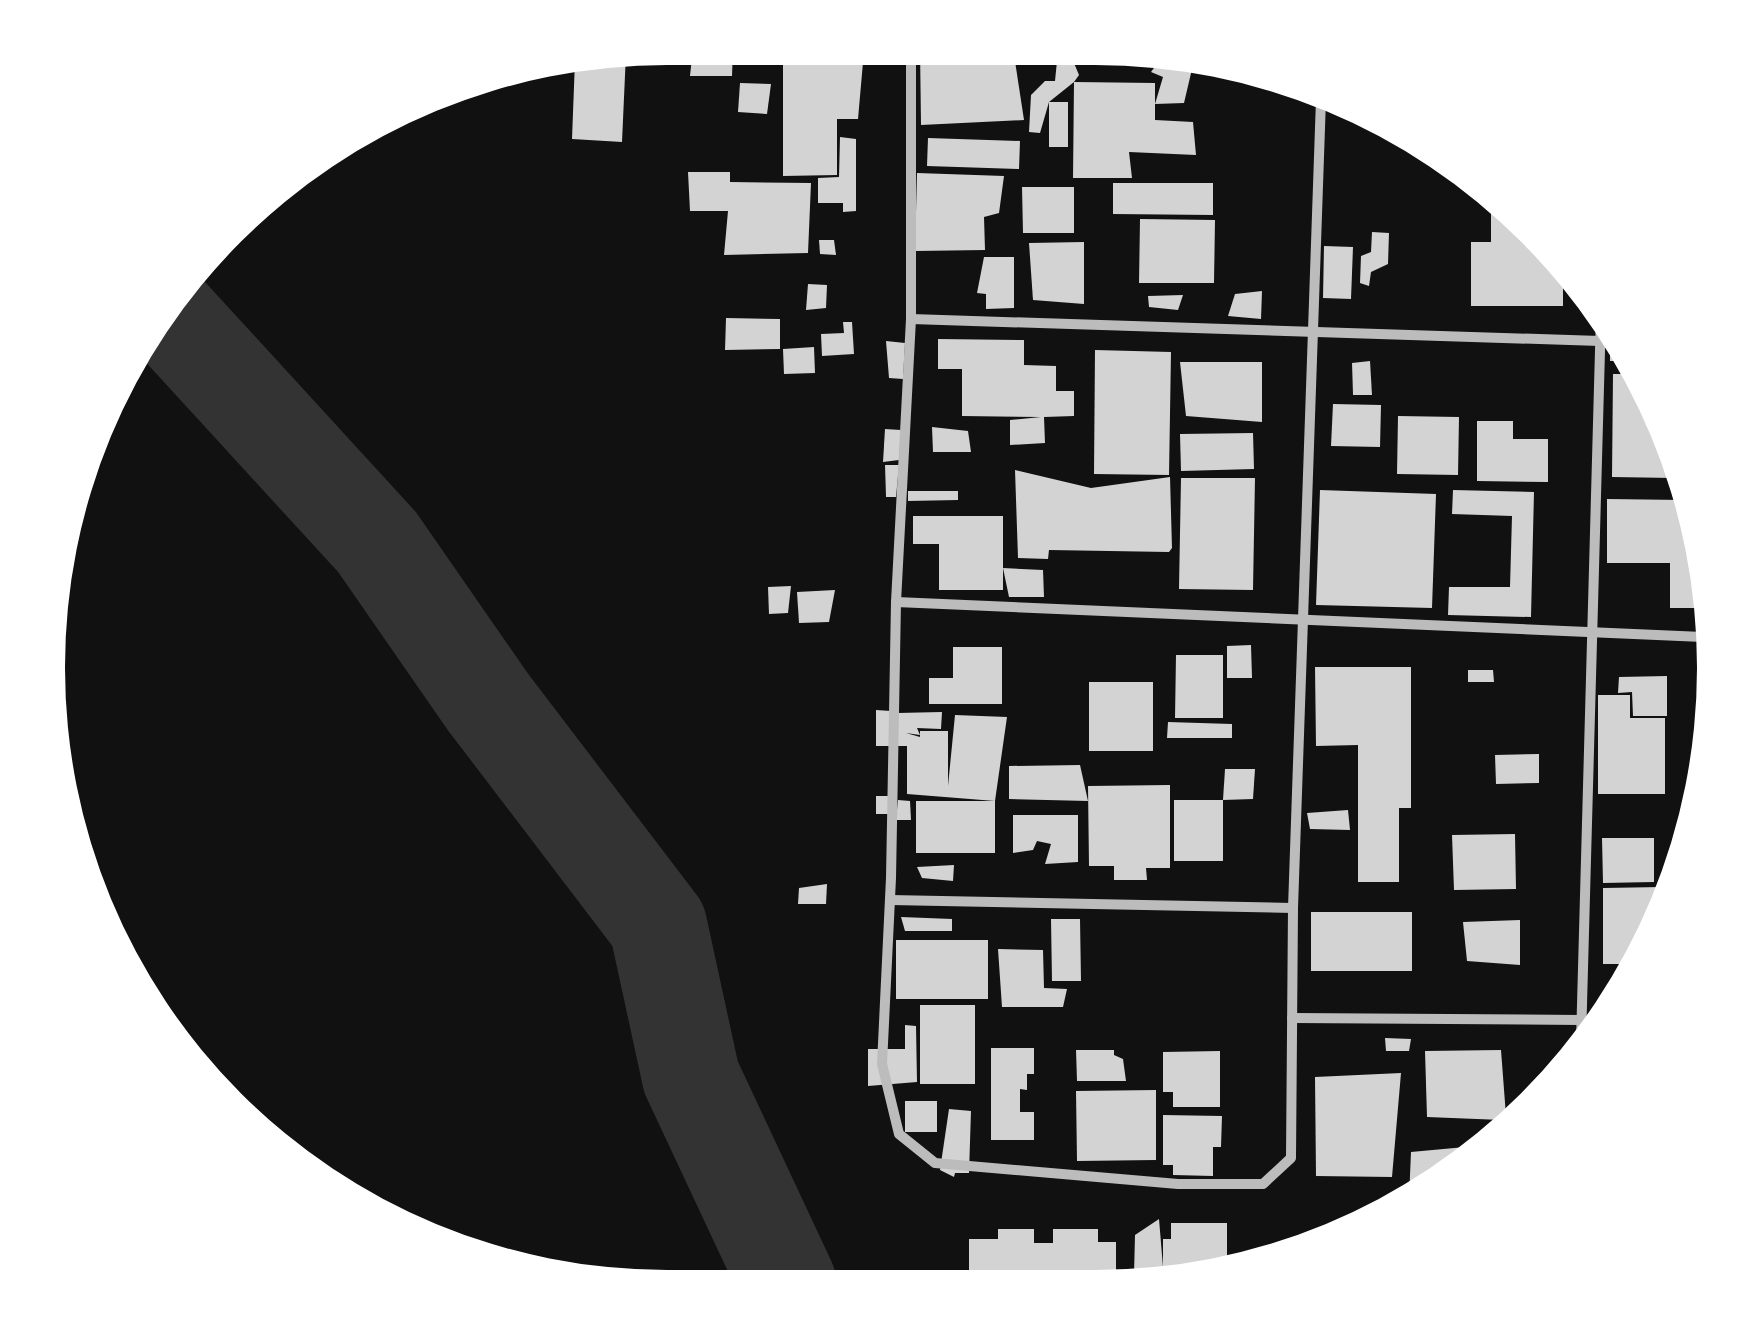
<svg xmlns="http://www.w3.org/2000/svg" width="1762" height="1335" font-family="Lora,serif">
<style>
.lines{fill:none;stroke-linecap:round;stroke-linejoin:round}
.river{stroke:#333;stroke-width:98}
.building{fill:#d3d3d3}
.minor{stroke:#bcbcbc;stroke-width:10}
</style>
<rect width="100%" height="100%" fill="#111"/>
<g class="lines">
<polyline class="river" points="168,314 377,542 488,702 658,925 691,1077 787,1282"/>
</g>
<g class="building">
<polygon points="693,48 733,48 732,76 690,76"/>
<polygon points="783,48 864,51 858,119 837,119 837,175 783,176"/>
<polygon points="920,48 1013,48 1024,120 921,125"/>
<polygon points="626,53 622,142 572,139 575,60"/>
<polygon points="1057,61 1074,63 1079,75 1074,82 1155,83 1155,104 1163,77 1151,72 1159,61 1192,69 1184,103 1155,104 1155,120 1193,122 1196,155 1129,152 1132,178 1073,178 1074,82 1049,102 1068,102 1068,147 1049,147 1049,102 1040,133 1029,132 1031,95 1045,81 1055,81"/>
<polygon points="740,83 771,84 767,114 738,112"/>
<polygon points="840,137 856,139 856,211 843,212 843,203 818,203 818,178 839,177"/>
<polygon points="928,138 1020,141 1019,169 927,166"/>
<polygon points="688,172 730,172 730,182 811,183 808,253 724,255 728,211 690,211"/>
<polygon points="917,173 1004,176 999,213 984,217 985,250 915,251"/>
<polygon points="1113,183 1213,183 1213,215 1113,214"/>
<polygon points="1022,187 1074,187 1074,233 1023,233"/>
<polygon points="1491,204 1563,276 1563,306 1471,306 1471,242 1491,242"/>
<polygon points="1140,219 1215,220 1214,283 1139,283"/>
<polygon points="1372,232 1389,233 1388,264 1371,272 1369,286 1360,283 1361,256 1371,252"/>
<polygon points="819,240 834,240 836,255 820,254"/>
<polygon points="1084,242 1084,304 1033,300 1029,243"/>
<polygon points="1324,246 1353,247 1351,299 1323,298"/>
<polygon points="984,257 1014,257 1014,308 986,309 986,294 977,293"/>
<polygon points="808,284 827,285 826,308 806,310"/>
<polygon points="1262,291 1261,319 1228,316 1235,294"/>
<polygon points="1183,295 1178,310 1149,307 1148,296"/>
<polygon points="726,318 780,319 780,349 725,350"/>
<polygon points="843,322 852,322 854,354 822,356 821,334 844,333"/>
<polygon points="938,339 1024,340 1024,365 1056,366 1056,391 1074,391 1074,416 1044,417 1045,443 1010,445 1010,420 1041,417 962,416 962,369 938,369"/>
<polygon points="1610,339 1616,339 1626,361 1610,361"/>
<polygon points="886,341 905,343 903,379 889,378"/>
<polygon points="814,347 815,373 784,374 783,349"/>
<polygon points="1095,350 1171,352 1169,475 1094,474"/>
<polygon points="1370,361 1372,395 1353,395 1352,363"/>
<polygon points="1180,362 1262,362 1262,422 1186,416"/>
<polygon points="1613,374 1631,374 1674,478 1612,477"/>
<polygon points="1333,404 1381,405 1380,447 1331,446"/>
<polygon points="1398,416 1459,417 1458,475 1397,474"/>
<polygon points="1477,421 1513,421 1513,439 1548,439 1548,482 1477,481"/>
<polygon points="932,427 968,431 971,452 933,452"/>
<polygon points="885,429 901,430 899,460 883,462"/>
<polygon points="1253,433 1254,469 1181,471 1180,434"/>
<polygon points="885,465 899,465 896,497 886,497"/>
<polygon points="1015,470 1091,488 1170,477 1172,548 1169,552 1049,550 1048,559 1018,558"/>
<polygon points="1181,478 1255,478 1253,590 1179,589"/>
<polygon points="1320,490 1436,494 1432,608 1316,605"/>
<polygon points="1453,490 1534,492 1531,617 1448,615 1449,587 1510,587 1512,516 1452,514"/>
<polygon points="908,491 958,491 958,500 908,501"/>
<polygon points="1607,499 1683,500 1702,546 1702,569 1696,569 1696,608 1670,608 1670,563 1607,563"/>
<polygon points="913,516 1003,516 1003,590 939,590 939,544 913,544"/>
<polygon points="1003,568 1043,570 1044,597 1009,597"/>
<polygon points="791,586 788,613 769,614 768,587"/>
<polygon points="835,590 829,622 799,623 797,592"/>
<polygon points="1251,645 1252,678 1227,678 1227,646"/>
<polygon points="953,647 1002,647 1002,704 929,704 929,678 953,678"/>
<polygon points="1176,655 1223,655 1223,718 1175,718"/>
<polygon points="1315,667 1411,667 1411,808 1399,808 1399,882 1358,882 1358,745 1316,746"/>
<polygon points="1468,670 1493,670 1494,682 1468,682"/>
<polygon points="1667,676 1667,716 1633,716 1632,692 1618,693 1619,677"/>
<rect x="1089" y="682" width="64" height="69"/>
<polygon points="1598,695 1630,695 1630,718 1665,718 1665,794 1598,794"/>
<polygon points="876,710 891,711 891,746 876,746"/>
<polygon points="942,712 941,729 917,728 920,735 906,733 920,737 920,731 948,731 948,786 955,715 1007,717 995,801 995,853 916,853 916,801 995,801 907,794 907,746 896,746 897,713"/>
<polygon points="1168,722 1232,724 1232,738 1167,738"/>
<polygon points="1539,754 1539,783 1496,784 1495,755"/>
<polygon points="1080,765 1088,801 1009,799 1009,766"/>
<polygon points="1225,769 1255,769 1253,799 1223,800"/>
<polygon points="1170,785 1170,868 1146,868 1147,880 1114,880 1114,866 1089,866 1088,786"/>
<rect x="876" y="796" width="13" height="18"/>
<polygon points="898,800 910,801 911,820 896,820"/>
<rect x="1174" y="800" width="49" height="61"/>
<polygon points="1348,810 1350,830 1310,829 1307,813"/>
<polygon points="1013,815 1078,815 1078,862 1045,864 1051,844 1037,841 1033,850 1013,853"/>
<polygon points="1515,834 1516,889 1454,890 1452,835"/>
<polygon points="1602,838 1654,838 1654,882 1603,883"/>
<polygon points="954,865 953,881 922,878 917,867"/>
<polygon points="827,884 826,904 798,904 799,888"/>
<polygon points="1662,887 1630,964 1603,964 1603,888"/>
<rect x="1311" y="912" width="101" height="59"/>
<polygon points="901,917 952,919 952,931 905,931"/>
<polygon points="1051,919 1080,919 1081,981 1052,981"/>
<polygon points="1520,920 1520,965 1467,961 1463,922"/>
<rect x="896" y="940" width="92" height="59"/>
<polygon points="998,949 1043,950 1044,988 1067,989 1063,1007 1002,1007"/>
<rect x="920" y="1005" width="55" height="79"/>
<polygon points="905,1025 916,1026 917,1082 868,1086 868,1049 905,1049"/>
<polygon points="1385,1038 1411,1039 1409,1051 1386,1051"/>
<polygon points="991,1048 1034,1048 1034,1074 1027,1074 1027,1090 1020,1089 1020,1112 1034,1112 1034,1140 991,1140"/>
<polygon points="1076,1050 1114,1050 1114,1055 1123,1059 1126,1081 1077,1081"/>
<polygon points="1501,1050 1506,1116 1502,1120 1427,1117 1425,1051"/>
<polygon points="1220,1051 1220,1107 1173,1107 1173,1092 1163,1092 1163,1052"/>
<polygon points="1401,1073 1392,1177 1316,1176 1315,1077"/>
<polygon points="1156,1090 1156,1160 1077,1161 1076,1091"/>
<rect x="905" y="1101" width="32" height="31"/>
<polygon points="949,1109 971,1111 969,1173 955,1173 954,1177 940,1170"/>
<polygon points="1163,1115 1222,1116 1221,1147 1213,1147 1213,1176 1173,1175 1173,1165 1163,1165"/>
<polygon points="1476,1146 1439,1183 1409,1199 1411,1152"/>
<polygon points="1159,1219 1163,1267 1163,1239 1171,1239 1171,1223 1227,1223 1227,1268 1175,1282 1163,1282 1163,1274 1134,1275 1135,1235"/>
<polygon points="998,1229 1034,1229 1034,1243 1053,1243 1053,1229 1098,1229 1098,1242 1116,1242 1116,1282 969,1282 969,1239 998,1239"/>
</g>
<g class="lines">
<g class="minor">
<polyline points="911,48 911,319 896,602 891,878 882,1064 899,1134 935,1163 1178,1184 1263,1184 1291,1158 1293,908 1321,99"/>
<polyline points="911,319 1600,341"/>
<polyline points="896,602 1703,637"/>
<polyline points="890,900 1293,908"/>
<polyline points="1292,1018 1581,1020"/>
<polyline points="1581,1041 1601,314"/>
</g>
</g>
<path d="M0 0H1762V1335H0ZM667 65H1095A602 602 0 0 1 1697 667V668A602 602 0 0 1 1095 1270H667A602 602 0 0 1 65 668V667A602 602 0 0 1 667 65Z" fill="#fff" fill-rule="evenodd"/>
</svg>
